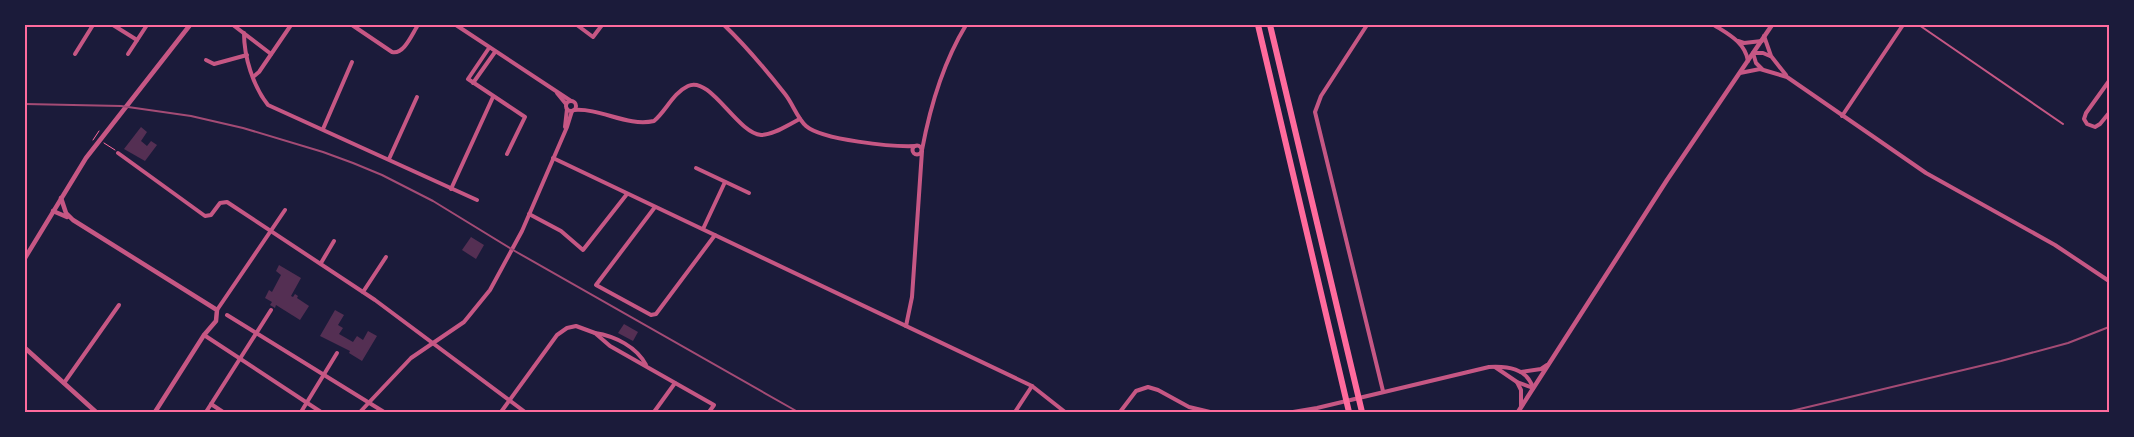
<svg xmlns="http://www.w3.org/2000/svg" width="2134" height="437" font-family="'Nunito Sans',sans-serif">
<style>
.building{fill:#542f53}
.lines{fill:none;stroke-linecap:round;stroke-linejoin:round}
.path{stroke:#ff6b9d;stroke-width:1}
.service{stroke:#c65784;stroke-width:2}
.minor{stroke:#c65784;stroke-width:4}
.tertiary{stroke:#c65784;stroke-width:4.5}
.motorway{stroke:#ff6b9d;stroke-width:6}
.rail{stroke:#a44b75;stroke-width:2}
.neatline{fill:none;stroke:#ff6b9d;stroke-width:2}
</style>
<rect width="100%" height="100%" fill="#1b1b3a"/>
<g class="building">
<polygon points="141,127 147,132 141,141 147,146 151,141 157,145 145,161 124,149"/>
<polygon points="471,237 484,245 476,259 462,250"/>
<polygon points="279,265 301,278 291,296 293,297 295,294 298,296 297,298 309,306 300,320 276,305 275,308 270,305 272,302 265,298 269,290 272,292 281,275 276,271"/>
<polygon points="335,310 344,315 338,325 343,328 339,334 353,342 357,336 363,340 368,331 377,336 362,361 349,353 350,351 320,336"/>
<polygon points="624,324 638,332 633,341 618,333"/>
</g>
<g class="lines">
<g class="path">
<polyline points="93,140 99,131"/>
<polyline points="104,143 115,150"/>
</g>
<polyline class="service" points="1919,25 2063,124"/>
<g class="minor">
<polyline points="113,25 137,40"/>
<polyline points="233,25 271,54"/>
<path d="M 352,25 L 392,52 C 404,55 412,34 418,25"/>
<polyline points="456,25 571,101"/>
<polyline points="577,25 593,37 602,25"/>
<path d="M 724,25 C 746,46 766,70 785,94 C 793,104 797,118 806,126 C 822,140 893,147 915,146"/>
<polyline points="1367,25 1321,96 1315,112 1383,391"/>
<path d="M 1714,25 C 1728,34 1745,42 1748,61"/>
<path d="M 244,33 C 244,57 253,86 268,105 L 477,200"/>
<polyline points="1764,36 1771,56 1786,75"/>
<polyline points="1738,41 1744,43 1762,41"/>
<polyline points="489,48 468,79 525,117 507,154"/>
<polyline points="75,54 93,25"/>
<polyline points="128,54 147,25"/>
<polyline points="206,60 214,64 247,55"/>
<polyline points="1762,69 1756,63 1753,53 1763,53 1770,56"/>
<polyline points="1740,73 1760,69 1787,77 1926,173 2055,245 2109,281"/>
<polyline points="253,77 259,72 291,25"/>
<polyline points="2109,81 2086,113 2084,119 2087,124 2095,127 2100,124 2109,113"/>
<polyline points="473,83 495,52"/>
<polyline points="557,93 566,104"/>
<circle cx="571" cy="106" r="5"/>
<path d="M 574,110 C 601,108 627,127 654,121 C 666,111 673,93 688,86 C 710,75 737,133 761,135 C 774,135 789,124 800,119"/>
<polyline points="1842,116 1903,25"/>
<polyline points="565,127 567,109"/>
<polyline points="323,129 352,62"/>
<circle cx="917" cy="150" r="4.5"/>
<path d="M 922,150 C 930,107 943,63 966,25"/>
<polyline points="118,153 205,216 211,215 220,203 227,202 375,300 525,412"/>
<polyline points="553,158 1032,386 1065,412"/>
<polyline points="389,159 417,97"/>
<polyline points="696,168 749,193"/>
<polyline points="451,189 493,97"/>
<polyline points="655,207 596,285 651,315 656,314 715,235"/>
<polyline points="529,214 561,231 583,250 627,194"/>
<polyline points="703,229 725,182"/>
<polyline points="321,263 334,241"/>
<polyline points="363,292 386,257"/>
<polyline points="217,310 285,210"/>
<polyline points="227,315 384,412"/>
<polyline points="906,326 912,297 922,151"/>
<path d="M 595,333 C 615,336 637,347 646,365"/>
<polyline points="204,335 321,412"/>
<polyline points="1495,367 1517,382 1533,388"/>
<polyline points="1521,372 1541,369 1547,365"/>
<polyline points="1517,382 1521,390 1521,406"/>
<polyline points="64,383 119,305"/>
<polyline points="211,404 223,412"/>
<polyline points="206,412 271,310"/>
<polyline points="301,412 337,353"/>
<polyline points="360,412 411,358 464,322 490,290 522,231 567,127 572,111"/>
<polyline points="501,412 557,335 567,328 576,326 595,333 610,346 714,405 709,412"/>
<polyline points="654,412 675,383"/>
<polyline points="1015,412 1032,386"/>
<polyline points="1120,412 1136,391 1148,387 1158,390 1189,407 1210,412"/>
<path d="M 1293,412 L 1317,408 L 1489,367 C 1507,366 1527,368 1533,388"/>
</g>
<g class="tertiary">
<polyline points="61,198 66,213 73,220 217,310 216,321 204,335 155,412"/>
<polyline points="53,211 67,217"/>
<polyline points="25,258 86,158 190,25"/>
<polyline points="25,348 96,412"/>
<polyline points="1518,412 1667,180 1772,25"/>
</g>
<g class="motorway">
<polyline points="1258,25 1349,412"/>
<polyline points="1270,25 1362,412"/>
</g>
<g class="rail">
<polyline points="25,104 121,106 191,116 243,128 323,152 353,163 382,175 433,201 513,250 798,412"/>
<polyline points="1787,412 2001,361 2068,343 2109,327"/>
</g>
</g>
<rect width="2134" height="437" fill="none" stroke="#1b1b3a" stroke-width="52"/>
<rect x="26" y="26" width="2082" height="385" class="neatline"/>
</svg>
